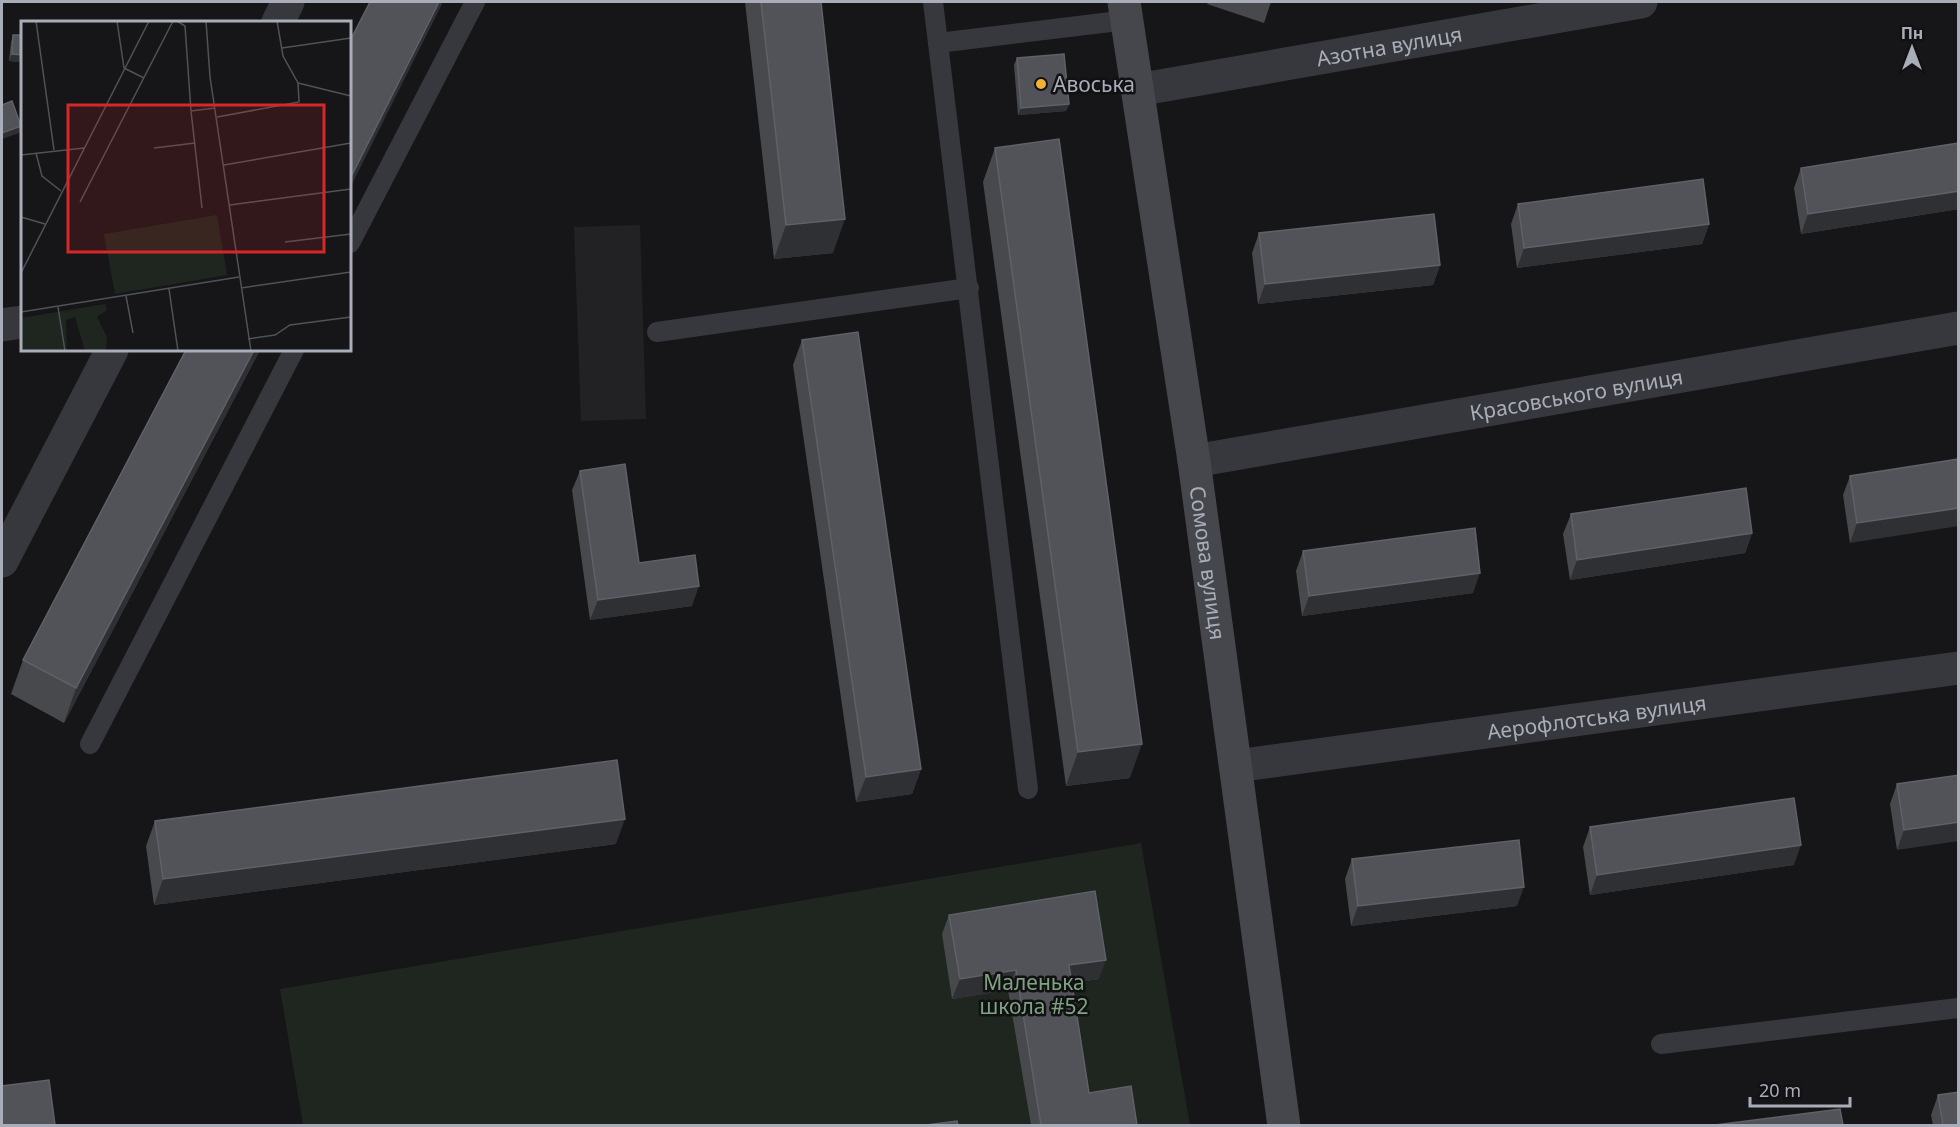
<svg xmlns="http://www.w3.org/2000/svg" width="1960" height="1127" font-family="'Noto Sans',sans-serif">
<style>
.built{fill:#222225}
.green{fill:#1e261f}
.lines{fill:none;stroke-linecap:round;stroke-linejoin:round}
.service{stroke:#37383d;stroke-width:20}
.minor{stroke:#37383d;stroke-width:33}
.secondary{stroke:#45474d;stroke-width:33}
.wall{fill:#47494d}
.shaded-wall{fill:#2f3033}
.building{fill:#525359;stroke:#5f6168;stroke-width:1.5}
.poi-dot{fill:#f2b134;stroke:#111113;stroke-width:2}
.labels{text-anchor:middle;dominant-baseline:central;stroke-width:5;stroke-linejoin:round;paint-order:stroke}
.street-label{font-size:21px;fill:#a8adb8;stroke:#111113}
.poi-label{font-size:21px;fill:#a8adb8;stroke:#111113;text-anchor:start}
.park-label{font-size:21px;fill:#7fa381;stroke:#111113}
.inset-road{fill:none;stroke:#505258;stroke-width:1.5}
.view{fill:#d62828;fill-opacity:0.15;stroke:#d62828;stroke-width:3}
.inset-edge{fill:none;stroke:#a8adb8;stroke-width:3}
</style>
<rect width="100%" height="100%" fill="#161618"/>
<polygon class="built" points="640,225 646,419 581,421 574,227"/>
<polygon class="green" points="1141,843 1190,1125 303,1125 280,989"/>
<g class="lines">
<g class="service">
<polyline points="933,2 938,43 1127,20"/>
<polyline points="938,43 1028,789"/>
<polyline points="350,243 475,2"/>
<polyline points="657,332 969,288"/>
<polyline points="90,744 294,350"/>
<polyline points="1661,1044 1958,1008"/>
</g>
<g class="minor">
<polyline points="278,22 288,2"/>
<path id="s1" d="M 1137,90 L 1641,2"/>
<polyline points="2,325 22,322"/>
<path id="s2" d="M 1194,461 L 1958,328"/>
<polyline points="2,561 112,350"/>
<path id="s3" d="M 1236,766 L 1958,668"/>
</g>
<path class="secondary" id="s4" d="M 1124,2 L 1194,461 L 1284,1126"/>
</g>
<g class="wall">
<polygon points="745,2 821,2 833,253 774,259"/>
<polygon points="1208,2 1271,2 1264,23 1207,4"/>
<polygon points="13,35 22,35 22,62 9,61 11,42"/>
<polygon points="1017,58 1069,104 1066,111 1018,115 1014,65"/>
<polygon points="1959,143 1959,209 1801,234 1794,188 1801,168"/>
<polygon points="995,148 1130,778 1066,786 983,182"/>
<polygon points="1518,204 1709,224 1702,244 1517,268 1511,224"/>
<polygon points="1259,233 1440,265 1433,285 1258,304 1252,253"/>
<polygon points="802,340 921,769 912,794 856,802 793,365"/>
<polygon points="260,350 64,723 11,694 23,660"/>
<polygon points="1959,459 1850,543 1843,495 1850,476"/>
<polygon points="580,471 639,563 692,606 590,620 572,490"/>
<polygon points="1571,514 1752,533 1745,553 1570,580 1563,534"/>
<polygon points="1303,551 1473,593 1302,616 1296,571"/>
<polygon points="1959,775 1897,850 1890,804 1897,784"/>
<polygon points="155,821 616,844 154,905 146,846"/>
<polygon points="1590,827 1794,865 1590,895 1583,847"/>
<polygon points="1352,859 1517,906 1351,926 1345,879"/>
<polygon points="949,915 1099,979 1072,983 1089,1093 1137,1125 1031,1125 1008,990 952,999 942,934"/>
<polygon points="1938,1095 1959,1125 1933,1125 1931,1115"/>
</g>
<g class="shaded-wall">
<polygon points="439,2 443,2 350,188 350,179"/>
<polygon points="12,54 22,55 22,62 9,61"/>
<polygon points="1069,104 1066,111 1018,115 1021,108"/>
<polygon points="21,126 19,133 2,139 2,133"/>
<polygon points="1959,191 1959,209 1801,234 1808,214"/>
<polygon points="845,219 833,253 774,259 786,225"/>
<polygon points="1709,224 1702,244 1517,268 1524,248"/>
<polygon points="1440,265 1433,285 1258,304 1265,284"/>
<polygon points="254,350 260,350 64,723 76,688"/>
<polygon points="1959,508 1959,526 1850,543 1857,523"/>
<polygon points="1752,533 1745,553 1570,580 1577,560"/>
<polygon points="1480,573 1473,593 1302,616 1309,596"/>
<polygon points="699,586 692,606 590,620 598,600"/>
<polygon points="1142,744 1130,778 1066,786 1078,752"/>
<polygon points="921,769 912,794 856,802 866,777"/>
<polygon points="625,819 616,844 154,905 163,879"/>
<polygon points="1959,822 1959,841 1897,850 1904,830"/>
<polygon points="1801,845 1794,865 1590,895 1597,875"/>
<polygon points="1524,887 1517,906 1351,926 1358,906"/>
<polygon points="1106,960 1099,979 1061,985 1069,965"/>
<polygon points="1016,970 1008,990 952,999 960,979"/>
</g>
<g class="building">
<polygon points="370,2 439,2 350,179 350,41"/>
<polygon points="761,2 821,2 845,219 786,225"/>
<polygon points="13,35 22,35 22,55 12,54"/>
<polygon points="1064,54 1069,104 1021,108 1017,58"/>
<polygon points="12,101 21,126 2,133 2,105"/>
<polygon points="1059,139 1142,744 1078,752 995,148"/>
<polygon points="1959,143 1959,191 1808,214 1801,168"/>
<polygon points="1703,179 1709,224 1524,248 1518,204"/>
<polygon points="1434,214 1440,265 1265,284 1259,233"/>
<polygon points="858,332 921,769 866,777 802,340"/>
<polygon points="186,350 254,350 76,688 23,660"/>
<polygon points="1959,459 1959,508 1857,523 1850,476"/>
<polygon points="625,464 639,563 695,555 699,586 598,600 580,471"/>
<polygon points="1746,488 1752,533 1577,560 1571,514"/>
<polygon points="1475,528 1480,573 1309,596 1303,551"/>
<polygon points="617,760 625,819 163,879 155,821"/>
<polygon points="1959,775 1959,822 1904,830 1897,784"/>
<polygon points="1794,798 1801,845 1597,875 1590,827"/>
<polygon points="1519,840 1524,887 1358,906 1352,859"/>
<polygon points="1095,891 1106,960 1069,965 1089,1093 1131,1086 1137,1125 1041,1125 1016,970 960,979 949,915"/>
<polygon points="49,1080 55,1125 2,1125 2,1086"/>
<polygon points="1959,1092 1959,1125 1943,1125 1938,1095"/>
<polygon points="1840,1109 1843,1125 1715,1125"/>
<polygon points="957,1121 958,1125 926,1125"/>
</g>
<circle class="poi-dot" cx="1041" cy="84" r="6"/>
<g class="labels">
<g class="street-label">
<text stroke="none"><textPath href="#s1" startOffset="256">Азотна вулиця</textPath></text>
<text stroke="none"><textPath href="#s2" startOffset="388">Красовського вулиця</textPath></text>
<text stroke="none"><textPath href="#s4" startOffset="567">Сомова вулиця</textPath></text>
<text stroke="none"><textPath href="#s3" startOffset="364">Аерофлотська вулиця</textPath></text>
</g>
<g class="poi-label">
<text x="1053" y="84">Авоська</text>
</g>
<g class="park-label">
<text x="1034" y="982">Маленька<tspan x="1034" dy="24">школа #52</tspan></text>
</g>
</g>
<g transform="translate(21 21)">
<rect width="330" height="330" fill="#161618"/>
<path d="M 196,194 L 206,254 L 94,273 L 83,213 ZM 84,283 L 86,289 L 76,296 L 86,316 L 85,330 L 64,330 L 54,296 L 45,299 L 46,330 L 0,330 L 0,297 Z" fill="#1e261f"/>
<path class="inset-road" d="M 15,0 L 33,129M 96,0 L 103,47M 156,0 L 164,5 L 170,90 L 194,87M 185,0 L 189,56 L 230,330M 261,27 L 330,17M 103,47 L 123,57M 277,62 L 330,75M 170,90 L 181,187M 196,96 L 278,81 L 277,62 L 262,35 L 256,0M 133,127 L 174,122M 15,132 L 21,155 L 40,170M 0,134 L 63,127M 203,144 L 330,122M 59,181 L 152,0M 209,184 L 330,168M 0,196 L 24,203M 264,221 L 330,213M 0,252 L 128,0M 220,267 L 330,251M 148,268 L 157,330M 105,275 L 112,312M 37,286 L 44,330M 0,291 L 218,256M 227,318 L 254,314 L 269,304 L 330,296"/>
<path class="view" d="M 47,84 L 303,84 L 303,231 L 47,231 Z"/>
<rect width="330" height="330" class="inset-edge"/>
</g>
<rect width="1960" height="1127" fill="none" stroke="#a8adb8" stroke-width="6"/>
<g transform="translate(1912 48)" stroke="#111113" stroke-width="4.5" paint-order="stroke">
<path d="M0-4.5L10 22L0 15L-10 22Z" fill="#a8adb8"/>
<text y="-9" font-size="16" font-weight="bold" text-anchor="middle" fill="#a8adb8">Пн</text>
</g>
<path d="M1750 1097v9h100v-9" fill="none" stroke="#a8adb8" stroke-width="3"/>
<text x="1759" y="1097" font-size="18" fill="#a8adb8" stroke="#111113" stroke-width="4.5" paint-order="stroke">20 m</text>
</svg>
